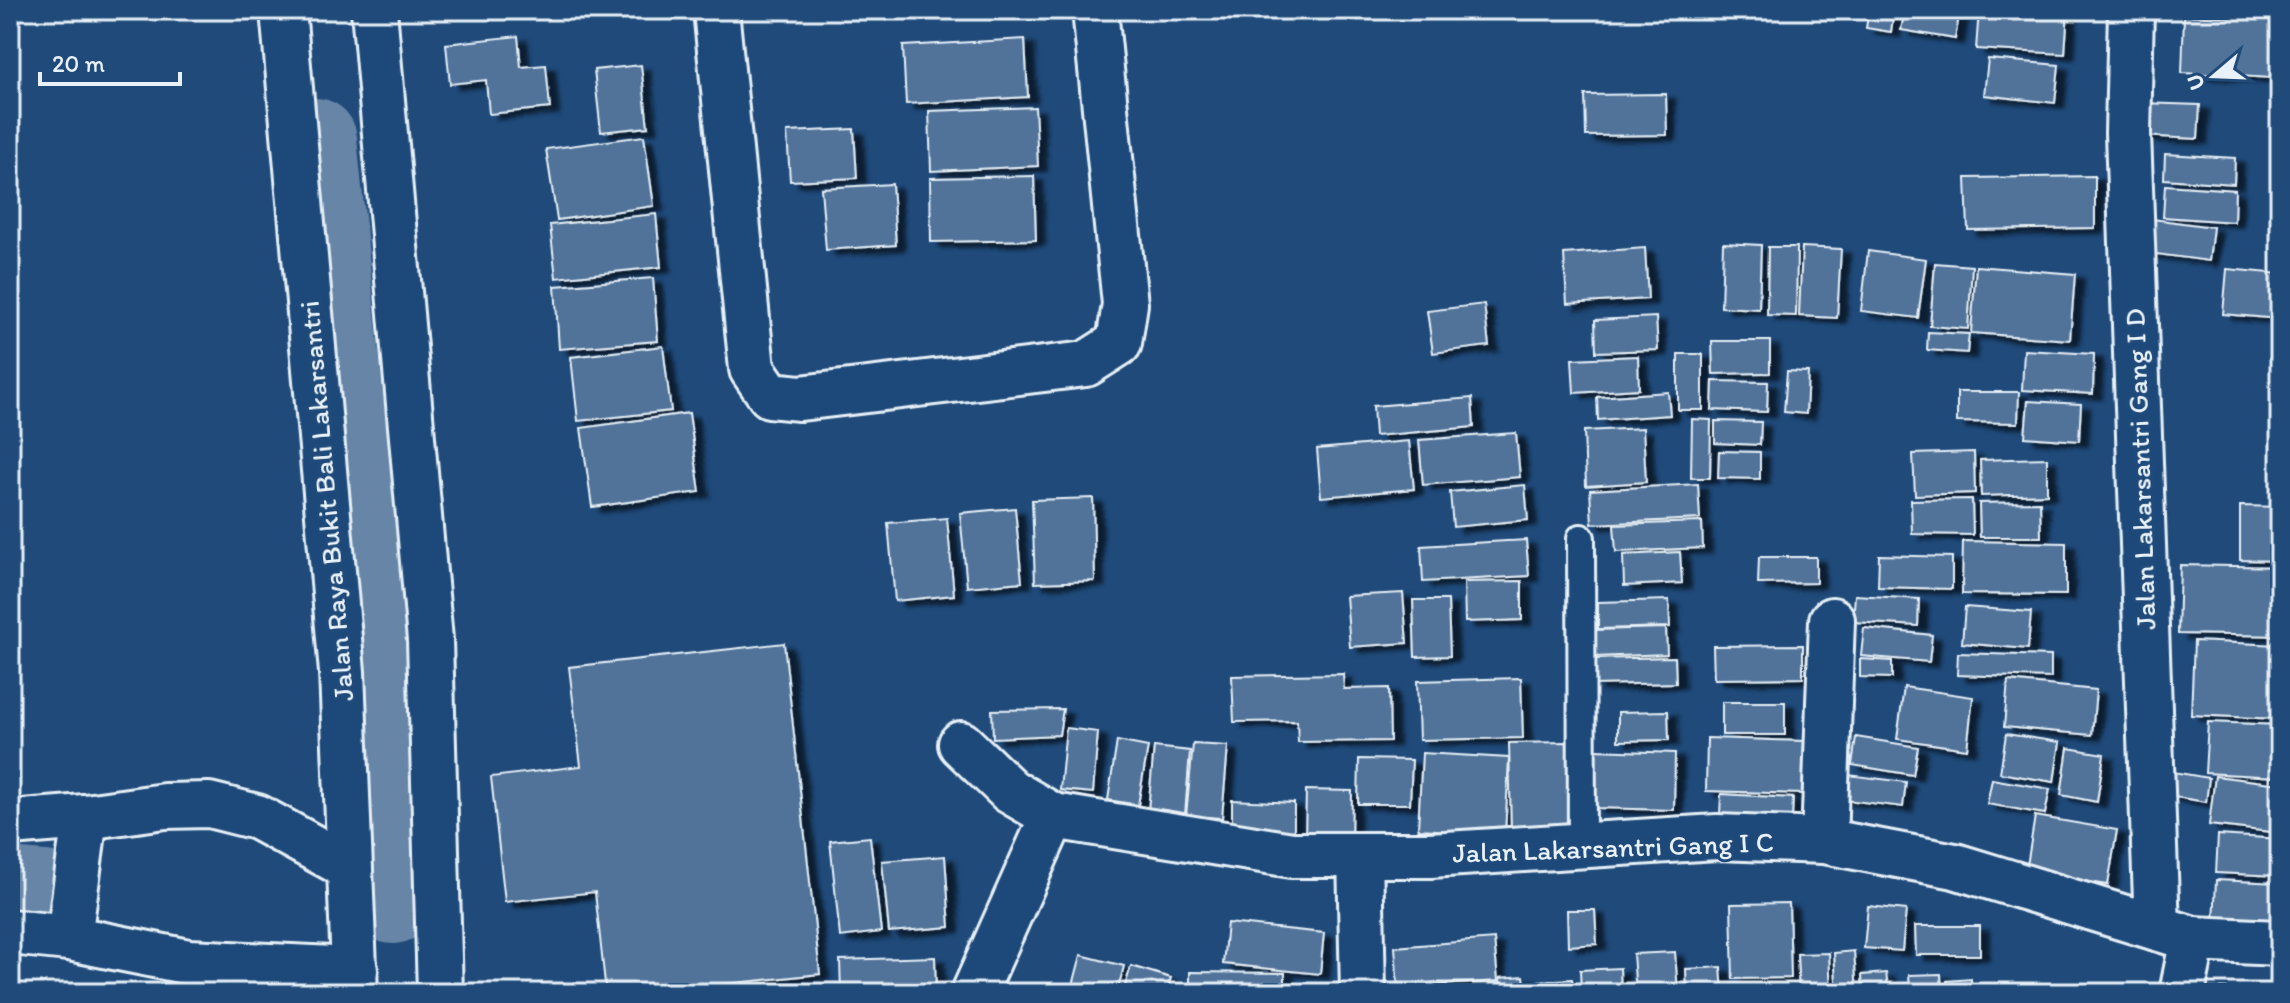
<svg xmlns="http://www.w3.org/2000/svg" width="2290" height="1003" font-family="Itim,sans-serif">
<style>
.lines{fill:none;stroke-linecap:round;stroke-linejoin:round}
.river{stroke:#6685a7;stroke-width:84}
.building{fill:#517399;stroke:#e8f1f8;stroke-width:2;filter:url(#shadow)}
.lane-casing{stroke:#e8f1f8;stroke-width:32}
.street-casing{stroke:#e8f1f8;stroke-width:50}
.lane{stroke:#1f4a7a;stroke-width:26}
.street{stroke:#1f4a7a;stroke-width:44}
.labels{text-anchor:middle;dominant-baseline:central;stroke-width:6;stroke-linejoin:round;paint-order:stroke}
.street-label{font-size:28px;fill:#e8f1f8;stroke:#1f4a7a}
</style>
<defs>
<filter id="shadow"><feDropShadow dx="9" dy="5" stdDeviation="2" flood-color="#0009"/></filter>
</defs>
<rect width="100%" height="100%" fill="#1f4a7a"/>
<filter id="ink" filterUnits="userSpaceOnUse"><feTurbulence type="fractalNoise" baseFrequency=".0125" numOctaves="2"/><feDisplacementMap in="SourceGraphic" scale="16" xChannelSelector="R" yChannelSelector="G"/><feConvolveMatrix kernelMatrix="1 2 1 2 8 2 1 2 1" color-interpolation-filters="sRGB"/></filter>
<g filter="url(#ink)">
<g class="lines">
<g class="river">
<polyline points="315,140 393,902"/>
<polyline points="10,890 46,893"/>
</g>
</g>
<g class="building">
<polygon points="1869,10 1894,10 1891,32 1866,28"/>
<polygon points="1905,10 1960,10 1955,39 1901,30"/>
<polygon points="1979,10 2068,10 2065,54 1976,49"/>
<polygon points="2184,15 2277,19 2274,78 2182,73"/>
<polygon points="518,36 521,67 546,65 550,108 489,114 486,80 450,84 446,44"/>
<polygon points="1025,39 1028,97 906,104 903,46"/>
<polygon points="1988,59 2059,65 2055,103 1984,95"/>
<polygon points="641,65 648,127 601,132 594,70"/>
<polygon points="1666,94 1667,135 1586,136 1585,95"/>
<polygon points="2141,103 2200,105 2198,139 2139,136"/>
<polygon points="1035,107 1038,166 931,171 929,111"/>
<polygon points="854,129 857,178 790,181 787,132"/>
<polygon points="644,136 654,206 557,220 546,149"/>
<polygon points="2165,154 2235,158 2234,184 2164,179"/>
<polygon points="1034,176 1036,240 931,242 930,178"/>
<polygon points="2095,176 2095,228 1968,230 1966,178"/>
<polygon points="892,184 896,245 826,250 821,188"/>
<polygon points="2165,185 2235,190 2234,222 2163,217"/>
<polygon points="656,214 661,267 556,278 550,225"/>
<polygon points="2137,217 2213,227 2209,261 2133,251"/>
<polygon points="1723,243 1761,245 1759,309 1721,307"/>
<polygon points="1768,247 1797,247 1796,316 1767,315"/>
<polygon points="1802,247 1841,249 1837,318 1799,316"/>
<polygon points="1645,248 1648,299 1567,304 1564,254"/>
<polygon points="1868,251 1926,259 1918,318 1861,311"/>
<polygon points="1935,263 1972,266 1968,329 1930,326"/>
<polygon points="1976,266 2075,274 2070,340 1971,333"/>
<polygon points="2227,269 2280,274 2280,319 2223,314"/>
<polygon points="653,278 658,341 559,349 555,286"/>
<polygon points="1484,304 1489,346 1433,353 1427,311"/>
<polygon points="1656,317 1658,350 1596,352 1595,320"/>
<polygon points="1928,332 1969,334 1967,353 1927,350"/>
<polygon points="1712,341 1770,341 1770,373 1713,374"/>
<polygon points="663,346 671,411 578,421 571,357"/>
<polygon points="2024,350 2094,354 2093,394 2022,390"/>
<rect x="1678" y="354" width="25" height="56"/>
<polygon points="1638,356 1639,389 1574,393 1572,359"/>
<polygon points="1787,371 1808,372 1806,414 1784,412"/>
<polygon points="1713,381 1768,382 1767,412 1712,410"/>
<polygon points="1668,392 1670,415 1598,420 1597,397"/>
<polygon points="1957,392 2019,392 2018,423 1957,422"/>
<polygon points="1472,398 1474,427 1375,436 1373,406"/>
<polygon points="2028,401 2081,404 2079,441 2025,437"/>
<polygon points="689,413 700,492 592,507 581,428"/>
<polygon points="1692,419 1711,420 1710,478 1691,478"/>
<polygon points="1715,421 1761,422 1760,445 1715,443"/>
<polygon points="1643,428 1646,482 1586,486 1584,431"/>
<polygon points="1516,433 1520,477 1423,485 1419,440"/>
<polygon points="1409,441 1414,489 1321,497 1317,449"/>
<polygon points="1719,451 1760,452 1760,479 1718,478"/>
<polygon points="1974,452 1975,493 1915,495 1913,454"/>
<polygon points="2047,458 2047,494 1981,496 1980,460"/>
<polygon points="1698,484 1700,519 1592,524 1590,490"/>
<polygon points="1525,485 1528,520 1453,527 1450,492"/>
<polygon points="1093,498 1095,581 1035,583 1032,500"/>
<polygon points="1972,499 1973,535 1912,534 1911,500"/>
<polygon points="2040,502 2041,537 1980,537 1979,503"/>
<polygon points="2240,506 2280,507 2280,561 2240,560"/>
<polygon points="1015,508 1022,582 967,587 960,513"/>
<polygon points="947,518 954,595 895,601 888,523"/>
<polygon points="1702,522 1703,548 1616,552 1614,525"/>
<polygon points="1526,540 1529,576 1423,582 1421,546"/>
<polygon points="1963,541 2066,543 2066,595 1962,594"/>
<polygon points="1680,552 1682,583 1624,586 1623,555"/>
<polygon points="1879,555 1952,557 1952,589 1878,587"/>
<polygon points="1759,557 1816,557 1816,583 1758,584"/>
<polygon points="2180,565 2280,567 2280,636 2178,634"/>
<polygon points="1522,581 1522,620 1465,622 1464,582"/>
<polygon points="1403,593 1407,643 1350,647 1346,596"/>
<polygon points="1855,595 1919,599 1918,626 1853,622"/>
<polygon points="1413,600 1448,600 1450,656 1415,657"/>
<polygon points="1669,600 1670,627 1598,629 1598,602"/>
<polygon points="1965,607 2031,612 2028,649 1962,643"/>
<polygon points="1666,628 1667,654 1594,657 1593,630"/>
<polygon points="1864,628 1932,635 1929,662 1861,656"/>
<polygon points="2194,641 2280,645 2280,719 2191,715"/>
<polygon points="784,643 820,974 641,993 606,993 595,892 505,902 491,777 581,766 569,667"/>
<polygon points="1803,645 1803,678 1714,679 1713,646"/>
<polygon points="1958,653 2051,656 2051,678 1957,675"/>
<polygon points="1675,657 1676,683 1593,685 1592,659"/>
<polygon points="1860,659 1892,661 1892,678 1860,677"/>
<polygon points="1343,674 1344,689 1389,688 1390,741 1298,742 1297,721 1234,722 1232,676"/>
<polygon points="1521,678 1523,738 1419,740 1417,681"/>
<polygon points="2008,681 2096,690 2092,735 2004,727"/>
<polygon points="1904,687 1973,697 1967,749 1897,739"/>
<rect x="1722" y="702" width="63" height="33"/>
<polygon points="1063,709 1059,735 993,738 992,710"/>
<polygon points="1668,711 1669,740 1618,741 1618,712"/>
<polygon points="2208,722 2280,725 2280,777 2205,773"/>
<polygon points="1066,728 1098,732 1093,793 1060,790"/>
<polygon points="2006,734 2060,742 2054,782 2000,773"/>
<polygon points="1856,737 1918,747 1913,775 1852,765"/>
<polygon points="1707,738 1804,741 1803,794 1706,791"/>
<polygon points="1117,741 1148,747 1138,805 1108,800"/>
<polygon points="1569,742 1571,828 1511,830 1509,743"/>
<polygon points="1193,744 1228,746 1222,818 1186,816"/>
<polygon points="1154,747 1190,751 1185,815 1148,811"/>
<polygon points="2068,748 2104,754 2097,802 2061,795"/>
<polygon points="1596,750 1675,753 1674,810 1594,808"/>
<polygon points="1422,753 1509,758 1505,834 1418,829"/>
<polygon points="1359,759 1412,760 1410,804 1358,804"/>
<polygon points="2167,771 2209,778 2206,802 2163,795"/>
<polygon points="1832,773 1906,782 1903,807 1829,798"/>
<polygon points="2215,776 2280,784 2280,833 2209,825"/>
<polygon points="1992,779 2050,789 2045,814 1987,804"/>
<polygon points="1306,790 1352,791 1351,844 1305,842"/>
<polygon points="1721,794 1793,798 1792,819 1720,815"/>
<polygon points="1232,800 1294,803 1294,831 1232,828"/>
<polygon points="2035,816 2117,830 2108,885 2026,872"/>
<polygon points="2218,835 2280,839 2280,876 2216,873"/>
<polygon points="870,837 881,932 840,937 830,841"/>
<polygon points="945,856 950,927 889,932 882,861"/>
<polygon points="2216,880 2280,883 2280,928 2214,924"/>
<polygon points="1789,903 1791,978 1733,979 1731,904"/>
<polygon points="1868,906 1906,910 1902,951 1864,948"/>
<polygon points="1567,910 1595,910 1597,944 1568,946"/>
<polygon points="1227,923 1324,933 1320,974 1223,964"/>
<polygon points="1915,926 1980,926 1980,955 1916,955"/>
<polygon points="1494,939 1498,981 1398,988 1395,947"/>
<polygon points="1854,951 1857,993 1837,993 1834,953"/>
<polygon points="1675,952 1678,993 1636,993 1633,954"/>
<polygon points="1829,953 1831,993 1799,993 1797,954"/>
<polygon points="1081,955 1124,966 1117,993 1071,993"/>
<polygon points="935,957 936,993 841,993 840,960"/>
<polygon points="1131,966 1171,978 1166,993 1123,993"/>
<polygon points="1721,967 1723,993 1687,993 1686,969"/>
<polygon points="1620,968 1621,993 1581,993 1580,970"/>
<polygon points="1190,972 1285,973 1285,993 1190,993"/>
<polygon points="1886,973 1889,993 1863,993 1862,975"/>
<polygon points="1941,974 1942,993 1910,993 1909,975"/>
<polygon points="1524,976 1526,993 1501,993 1500,978"/>
<polygon points="1572,979 1574,993 1540,993 1539,981"/>
<polygon points="1971,979 1971,993 1948,993 1947,981"/>
<polygon points="1793,988 1793,993 1732,993 1732,989"/>
<polygon points="2211,988 2280,992 2280,993 2210,993"/>
</g>
<g class="lines">
<g class="lane-casing">
<polyline id="lane" points="1581,538 1582,846"/>
</g>
<g class="street-casing">
<g id="street">
<polyline points="283,10 342,672 355,993"/>
<polyline points="374,10 430,640 440,993"/>
<polyline points="716,10 752,369 770,395 800,398 1086,364 1119,343 1125,304 1095,10"/>
<polyline points="2131,10 2128,133 2157,928"/>
<polyline points="961,744 1010,791 1053,816 1292,855 1430,855 1717,837 1824,841 1955,866 2193,939 2280,943"/>
<polyline points="10,823 85,817 165,806 209,805 257,817 349,867"/>
<polyline points="1824,841 1832,620"/>
<polyline points="1360,855 1363,993"/>
<polyline points="10,932 69,938 189,962 355,970"/>
<polyline points="69,938 85,817"/>
<polyline points="974,993 1053,816"/>
<polyline points="2182,993 2193,939"/>
</g>
</g>
<use href="#lane" class="lane"/>
<use href="#street" class="street"/>
</g>
</g>
<g class="labels">
<g class="street-label">
<text transform="translate(2140 469) rotate(-92)">Jalan Lakarsantri Gang I D</text>
<text transform="translate(326 501) rotate(-95)">Jalan Raya Bukit Bali Lakarsantri</text>
<text transform="translate(1613 847) rotate(-2)">Jalan Lakarsantri Gang I C</text>
</g>
</g>
<rect width="2290" height="1003" fill="none" stroke="#1f4a7a" stroke-width="40"/>
<rect x="20" y="20" width="2250" height="963" fill="none" stroke="#e8f1f8" stroke-width="3" filter="url(#ink)"/>
<g transform="translate(2214 76) rotate(251)" stroke="#1f4a7a" stroke-width="6" paint-order="stroke">
<path d="M0-6L14 30L0 20L-14 30Z" fill="#e8f1f8"/>
<text y="-12" font-size="22" font-weight="bold" text-anchor="middle" fill="#e8f1f8">U</text>
</g>
<path d="M40 72v12h140v-12" fill="none" stroke="#e8f1f8" stroke-width="4"/>
<text x="52" y="72" font-size="24" fill="#e8f1f8" stroke="#1f4a7a" stroke-width="6" paint-order="stroke">20 m</text>
</svg>
